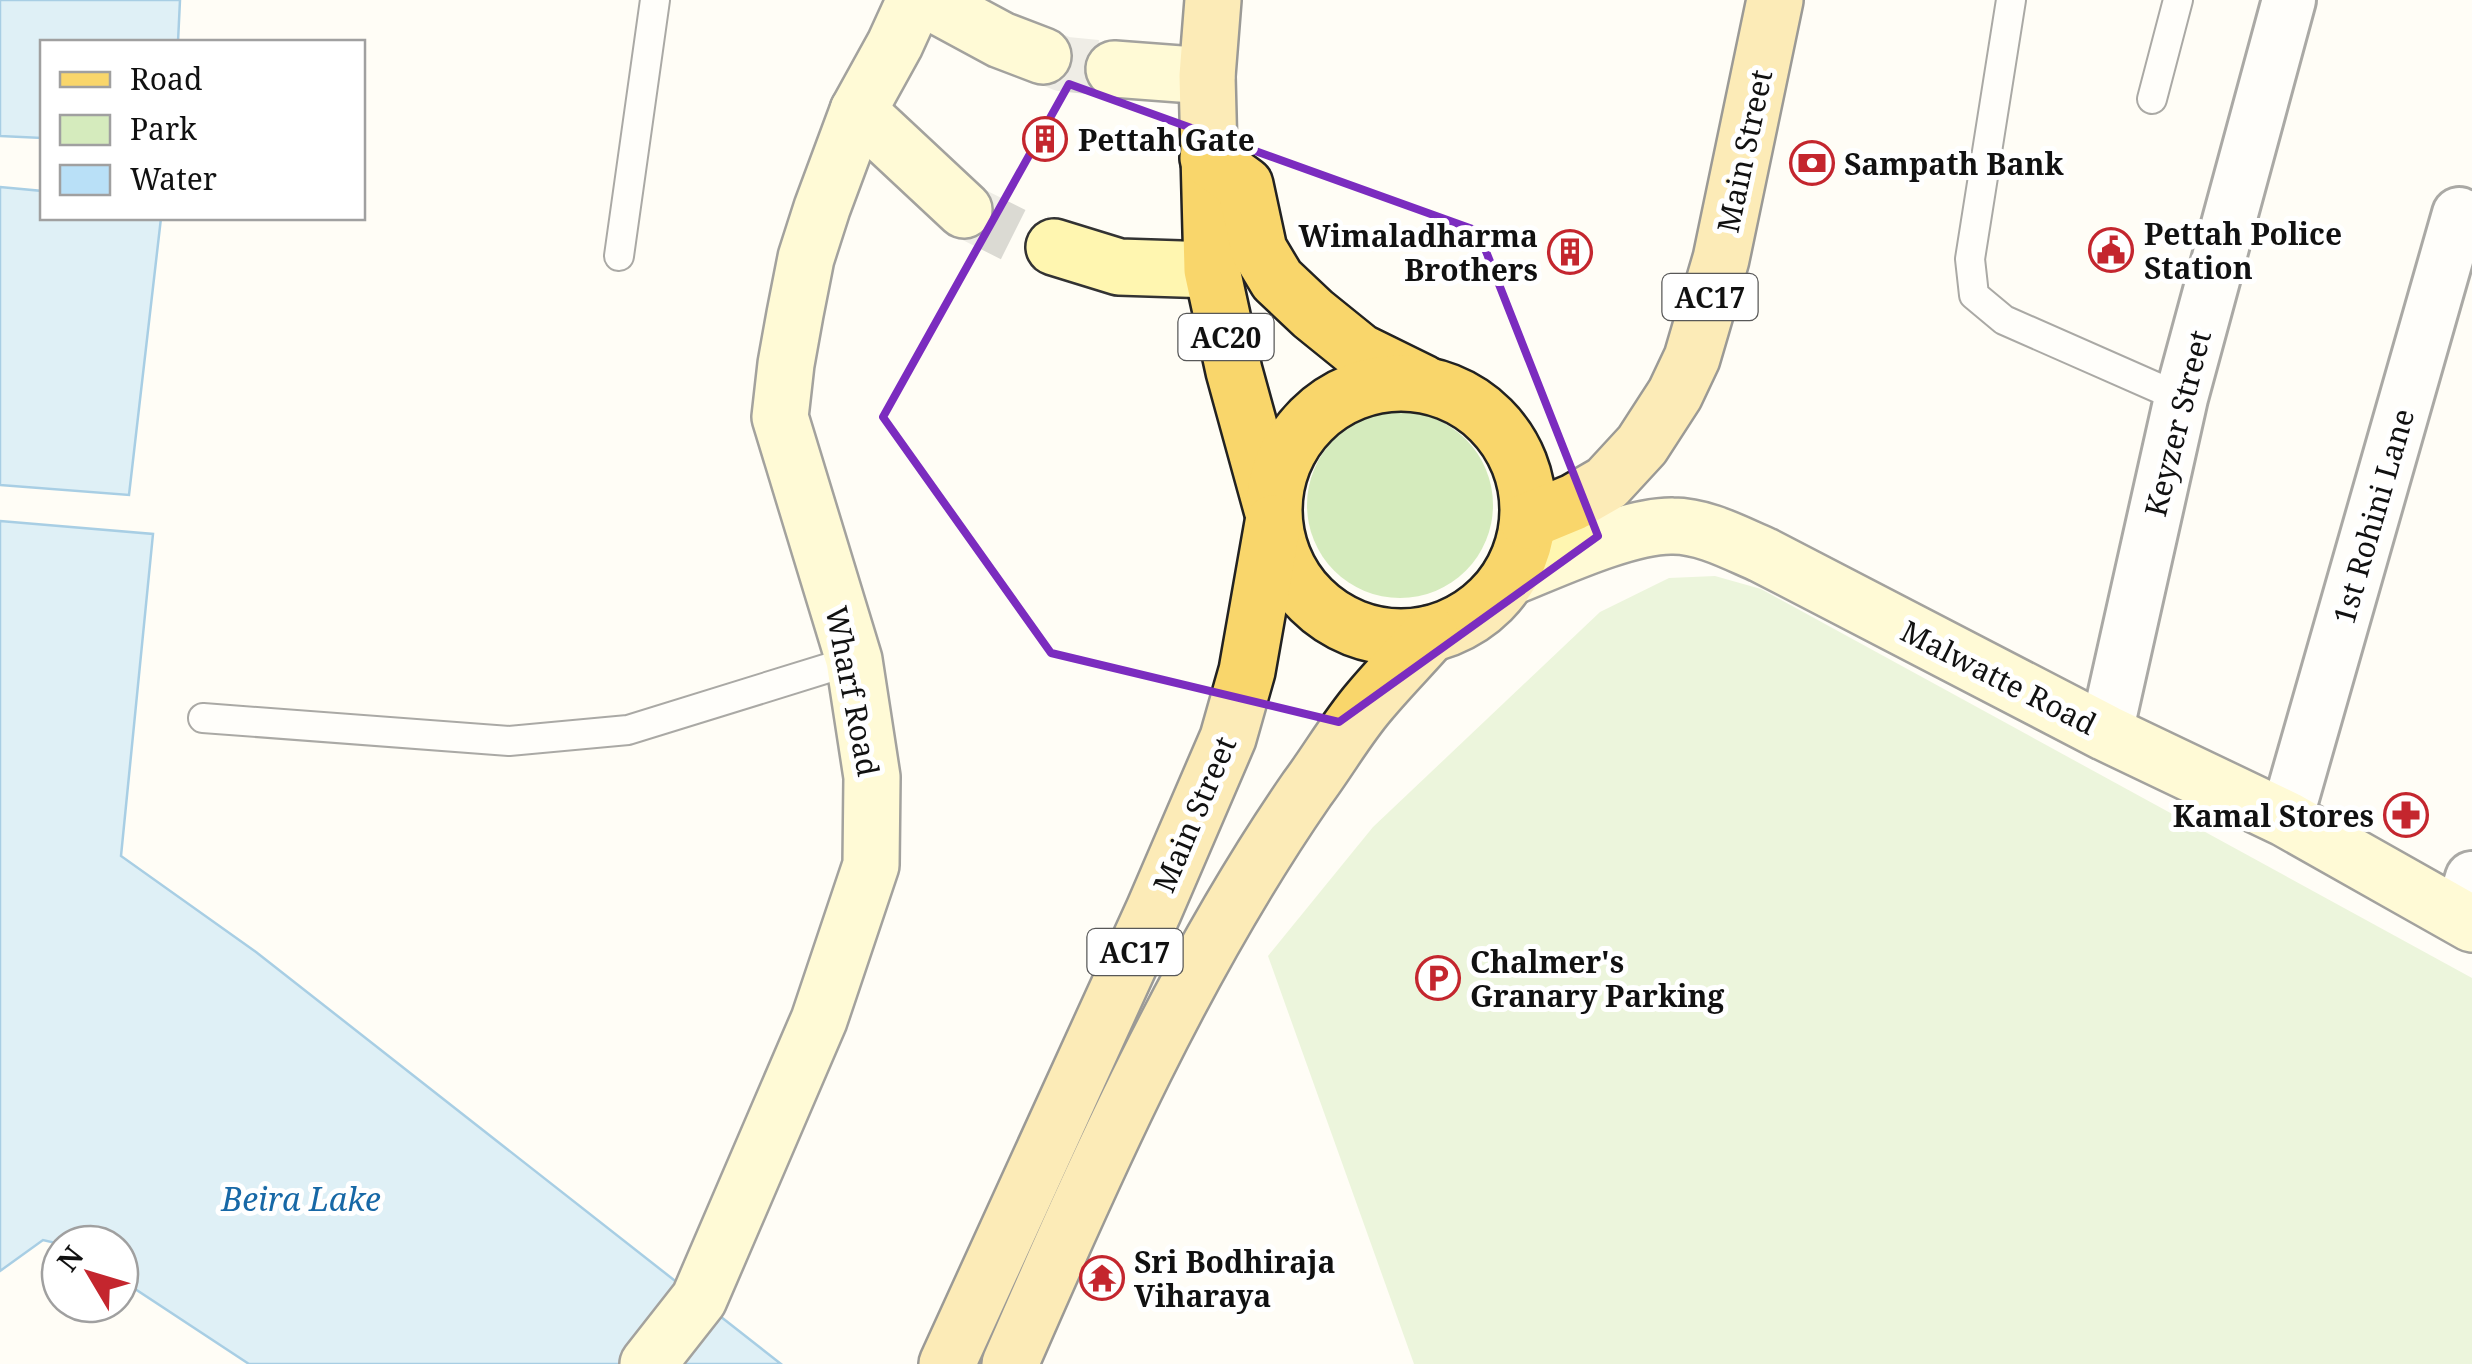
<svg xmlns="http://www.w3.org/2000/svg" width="2472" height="1364" font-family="'Noto Serif',serif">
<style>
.green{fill:#d5ebbd}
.water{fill:#b9e0f7;stroke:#3f96cf;stroke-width:2.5}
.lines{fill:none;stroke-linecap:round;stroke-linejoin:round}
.secondary-tunnel{stroke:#dbdad3;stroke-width:55;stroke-dasharray:55 28;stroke-linecap:butt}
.lane-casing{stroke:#444;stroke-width:32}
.street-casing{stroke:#444;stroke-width:58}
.secondary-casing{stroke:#333;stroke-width:60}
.primary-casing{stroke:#222;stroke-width:60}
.lane{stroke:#fff;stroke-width:28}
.street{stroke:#fff;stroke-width:52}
.secondary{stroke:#fff6b0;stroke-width:55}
.primary{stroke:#f9d66b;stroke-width:55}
.marked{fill:none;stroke:#7b2cbf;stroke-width:8;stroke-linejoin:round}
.labels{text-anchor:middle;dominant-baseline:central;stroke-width:10;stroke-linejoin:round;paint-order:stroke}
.shield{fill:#fff;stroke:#585858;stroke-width:2.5}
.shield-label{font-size:28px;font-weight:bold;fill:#111}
.poi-label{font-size:30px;font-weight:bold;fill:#111;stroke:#fff;text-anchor:start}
.street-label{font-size:30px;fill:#111;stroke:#fff}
.water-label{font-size:32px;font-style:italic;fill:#1768a6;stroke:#fff}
</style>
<rect width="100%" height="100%" fill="#fffdf5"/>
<g class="green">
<circle cx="1400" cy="505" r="93"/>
<polygon points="1715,576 1761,589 2472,978 2472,1364 1414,1364 1268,956 1373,827 1600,612 1669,578"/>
</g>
<g class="water">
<polygon points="0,0 180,0 178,42 42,42 42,138 0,136"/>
<polygon points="0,187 42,191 42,218 161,218 129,495 0,485"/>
<polygon points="0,521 153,534 121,856 256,952 781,1364 249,1364 120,1279 120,1244 60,1244 43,1240 0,1271"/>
</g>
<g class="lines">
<g class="secondary-tunnel">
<polyline points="1043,56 1063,64 1114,69"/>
<polyline points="964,210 1016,236 1054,247"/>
</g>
<g class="lane-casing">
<g id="lane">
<polyline points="2011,0 1970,259 1974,295 2004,320 2181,398"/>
<polyline points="2152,99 2178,0"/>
<polyline points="619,256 655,0"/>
<polyline points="203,718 509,741 628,730 854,660"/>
</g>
</g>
<g class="street-casing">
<g id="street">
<polyline points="2106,733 2181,398 2289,0"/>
<polyline points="2286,819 2459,214 2472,220"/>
<polyline points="2460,917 2472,878"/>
</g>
</g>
<g class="secondary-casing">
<g id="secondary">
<polyline points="927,0 1001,40 1043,56"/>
<polyline points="1114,69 1207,76"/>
<polyline points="858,111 964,210"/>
<polyline points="1054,247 1119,267 1212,270"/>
<path d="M 1509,578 C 1552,561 1628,525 1673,526 C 1704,526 1735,543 1763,555 L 2106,733 L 2286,819 L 2472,924"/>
<polyline points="648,1364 699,1299 819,1020 871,865 872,777 854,660 780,417 786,364 795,314 806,258 822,208 858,111 895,44 915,0"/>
</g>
</g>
<g class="primary-casing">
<g id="primary">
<polyline points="1213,0 1207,76 1212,270 1234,371 1272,509"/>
<polyline points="1208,158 1245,185 1259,250 1277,280 1313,314 1360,352 1423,383"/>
<circle cx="1401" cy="510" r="127"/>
<polyline points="1528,521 1574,502 1607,483 1642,445 1675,394 1692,358 1721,259 1775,0"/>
<polyline points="947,1364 1154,910 1228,738 1247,671 1273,523"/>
<path d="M 1010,1364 C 1096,1166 1184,967 1307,789 C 1328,761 1346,729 1369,702 C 1388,679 1410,657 1430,634"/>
</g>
</g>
<use href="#lane" class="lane"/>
<use href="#street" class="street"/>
<use href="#secondary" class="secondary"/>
<use href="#primary" class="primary"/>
</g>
<path d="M0 0H2472V1364H0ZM 1069,84 L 1478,231 L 1598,536 L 1339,722 L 1051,653 L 883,417 Z" fill="#fffdf5" fill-opacity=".55" fill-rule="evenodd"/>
<path class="marked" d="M 1069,84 L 1478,231 L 1598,536 L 1339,722 L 1051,653 L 883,417 Z"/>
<defs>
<g id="building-ring" transform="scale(2.25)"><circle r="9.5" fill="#fff" stroke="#c4262e" stroke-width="1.5"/><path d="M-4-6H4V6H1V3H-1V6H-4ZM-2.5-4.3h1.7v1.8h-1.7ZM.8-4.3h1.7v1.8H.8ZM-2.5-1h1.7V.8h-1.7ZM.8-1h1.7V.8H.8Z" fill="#c4262e"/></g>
<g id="bank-ring" transform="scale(2.25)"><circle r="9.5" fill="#fff" stroke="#c4262e" stroke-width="1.5"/><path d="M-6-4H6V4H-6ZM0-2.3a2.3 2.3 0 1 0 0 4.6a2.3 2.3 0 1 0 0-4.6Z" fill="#c4262e"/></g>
<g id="civic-ring" transform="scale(2.25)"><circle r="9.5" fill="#fff" stroke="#c4262e" stroke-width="1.5"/><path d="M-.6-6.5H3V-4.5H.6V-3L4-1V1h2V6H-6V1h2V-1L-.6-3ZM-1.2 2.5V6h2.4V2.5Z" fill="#c4262e"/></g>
<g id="pharmacy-ring" transform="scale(2.25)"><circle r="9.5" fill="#fff" stroke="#c4262e" stroke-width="1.5"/><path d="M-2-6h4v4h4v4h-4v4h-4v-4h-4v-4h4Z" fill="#c4262e"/></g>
<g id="parking-ring" transform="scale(2.25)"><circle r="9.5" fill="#fff" stroke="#c4262e" stroke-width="1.5"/><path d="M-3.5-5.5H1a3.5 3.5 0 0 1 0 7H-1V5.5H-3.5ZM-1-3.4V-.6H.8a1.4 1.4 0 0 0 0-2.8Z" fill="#c4262e"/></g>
<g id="temple-ring" transform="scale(2.25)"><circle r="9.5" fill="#fff" stroke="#c4262e" stroke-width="1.5"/><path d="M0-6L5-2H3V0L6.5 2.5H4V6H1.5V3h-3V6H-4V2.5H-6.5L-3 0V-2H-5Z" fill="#c4262e"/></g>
</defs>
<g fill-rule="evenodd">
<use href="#building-ring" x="1045" y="139"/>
<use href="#bank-ring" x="1812" y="163"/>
<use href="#civic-ring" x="2111" y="250"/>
<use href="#building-ring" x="1570" y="252"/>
<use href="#pharmacy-ring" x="2406" y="815"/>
<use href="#parking-ring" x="1438" y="978"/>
<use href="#temple-ring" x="1102" y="1278"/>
</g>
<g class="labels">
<g class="shield">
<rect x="1662.5" y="274" width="95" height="46" rx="8"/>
<rect x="1178.5" y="314" width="95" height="46" rx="8"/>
<rect x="1087.5" y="929" width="95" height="46" rx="8"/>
</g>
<g class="shield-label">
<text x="1710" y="297">AC17</text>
<text x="1226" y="337">AC20</text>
<text x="1135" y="952">AC17</text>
</g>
<g class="poi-label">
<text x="1078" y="139">Pettah Gate</text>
<text x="1844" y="163">Sampath Bank</text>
<text x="2144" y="233">Pettah Police<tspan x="2144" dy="34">Station</tspan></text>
<text x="1538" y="235" text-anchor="end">Wimaladharma<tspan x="1538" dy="34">Brothers</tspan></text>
<text x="2374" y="815" text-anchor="end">Kamal Stores</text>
<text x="1470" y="961">Chalmer's<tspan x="1470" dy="34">Granary Parking</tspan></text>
<text x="1134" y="1261">Sri Bodhiraja<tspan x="1134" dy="34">Viharaya</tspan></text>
</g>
<g class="street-label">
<text transform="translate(1744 151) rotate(-78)">Main Street</text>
<text transform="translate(2177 423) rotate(-76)">Keyzer Street</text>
<text transform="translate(2373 516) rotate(-74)">1st Rohini Lane</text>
<text transform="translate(1999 677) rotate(27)">Malwatte Road</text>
<text transform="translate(853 691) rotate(79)">Wharf Road</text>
<text transform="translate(1194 814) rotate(-67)">Main Street</text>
</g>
<g class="water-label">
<text x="301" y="1198">Beira Lake</text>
</g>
</g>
<rect x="40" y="40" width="325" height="180" fill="#ffffff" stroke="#a0a0a0" stroke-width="2.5"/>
<rect x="60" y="72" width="50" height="15" fill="#f9d66b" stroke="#a0a0a0" stroke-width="2.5"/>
<text x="130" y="90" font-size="30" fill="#111111">Road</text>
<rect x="60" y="115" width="50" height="30" fill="#d5ebbd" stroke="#a0a0a0" stroke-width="2.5"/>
<text x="130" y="140" font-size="30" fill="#111111">Park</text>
<rect x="60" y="165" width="50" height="30" fill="#b9e0f7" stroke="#a0a0a0" stroke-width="2.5"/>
<text x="130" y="190" font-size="30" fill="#111111">Water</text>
<g transform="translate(90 1274) rotate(308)"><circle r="48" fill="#ffffff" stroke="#a0a0a0" stroke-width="2.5"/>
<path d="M0-8L18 38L0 25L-18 38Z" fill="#c4262e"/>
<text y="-15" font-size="28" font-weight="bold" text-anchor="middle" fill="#111111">N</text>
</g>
</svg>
